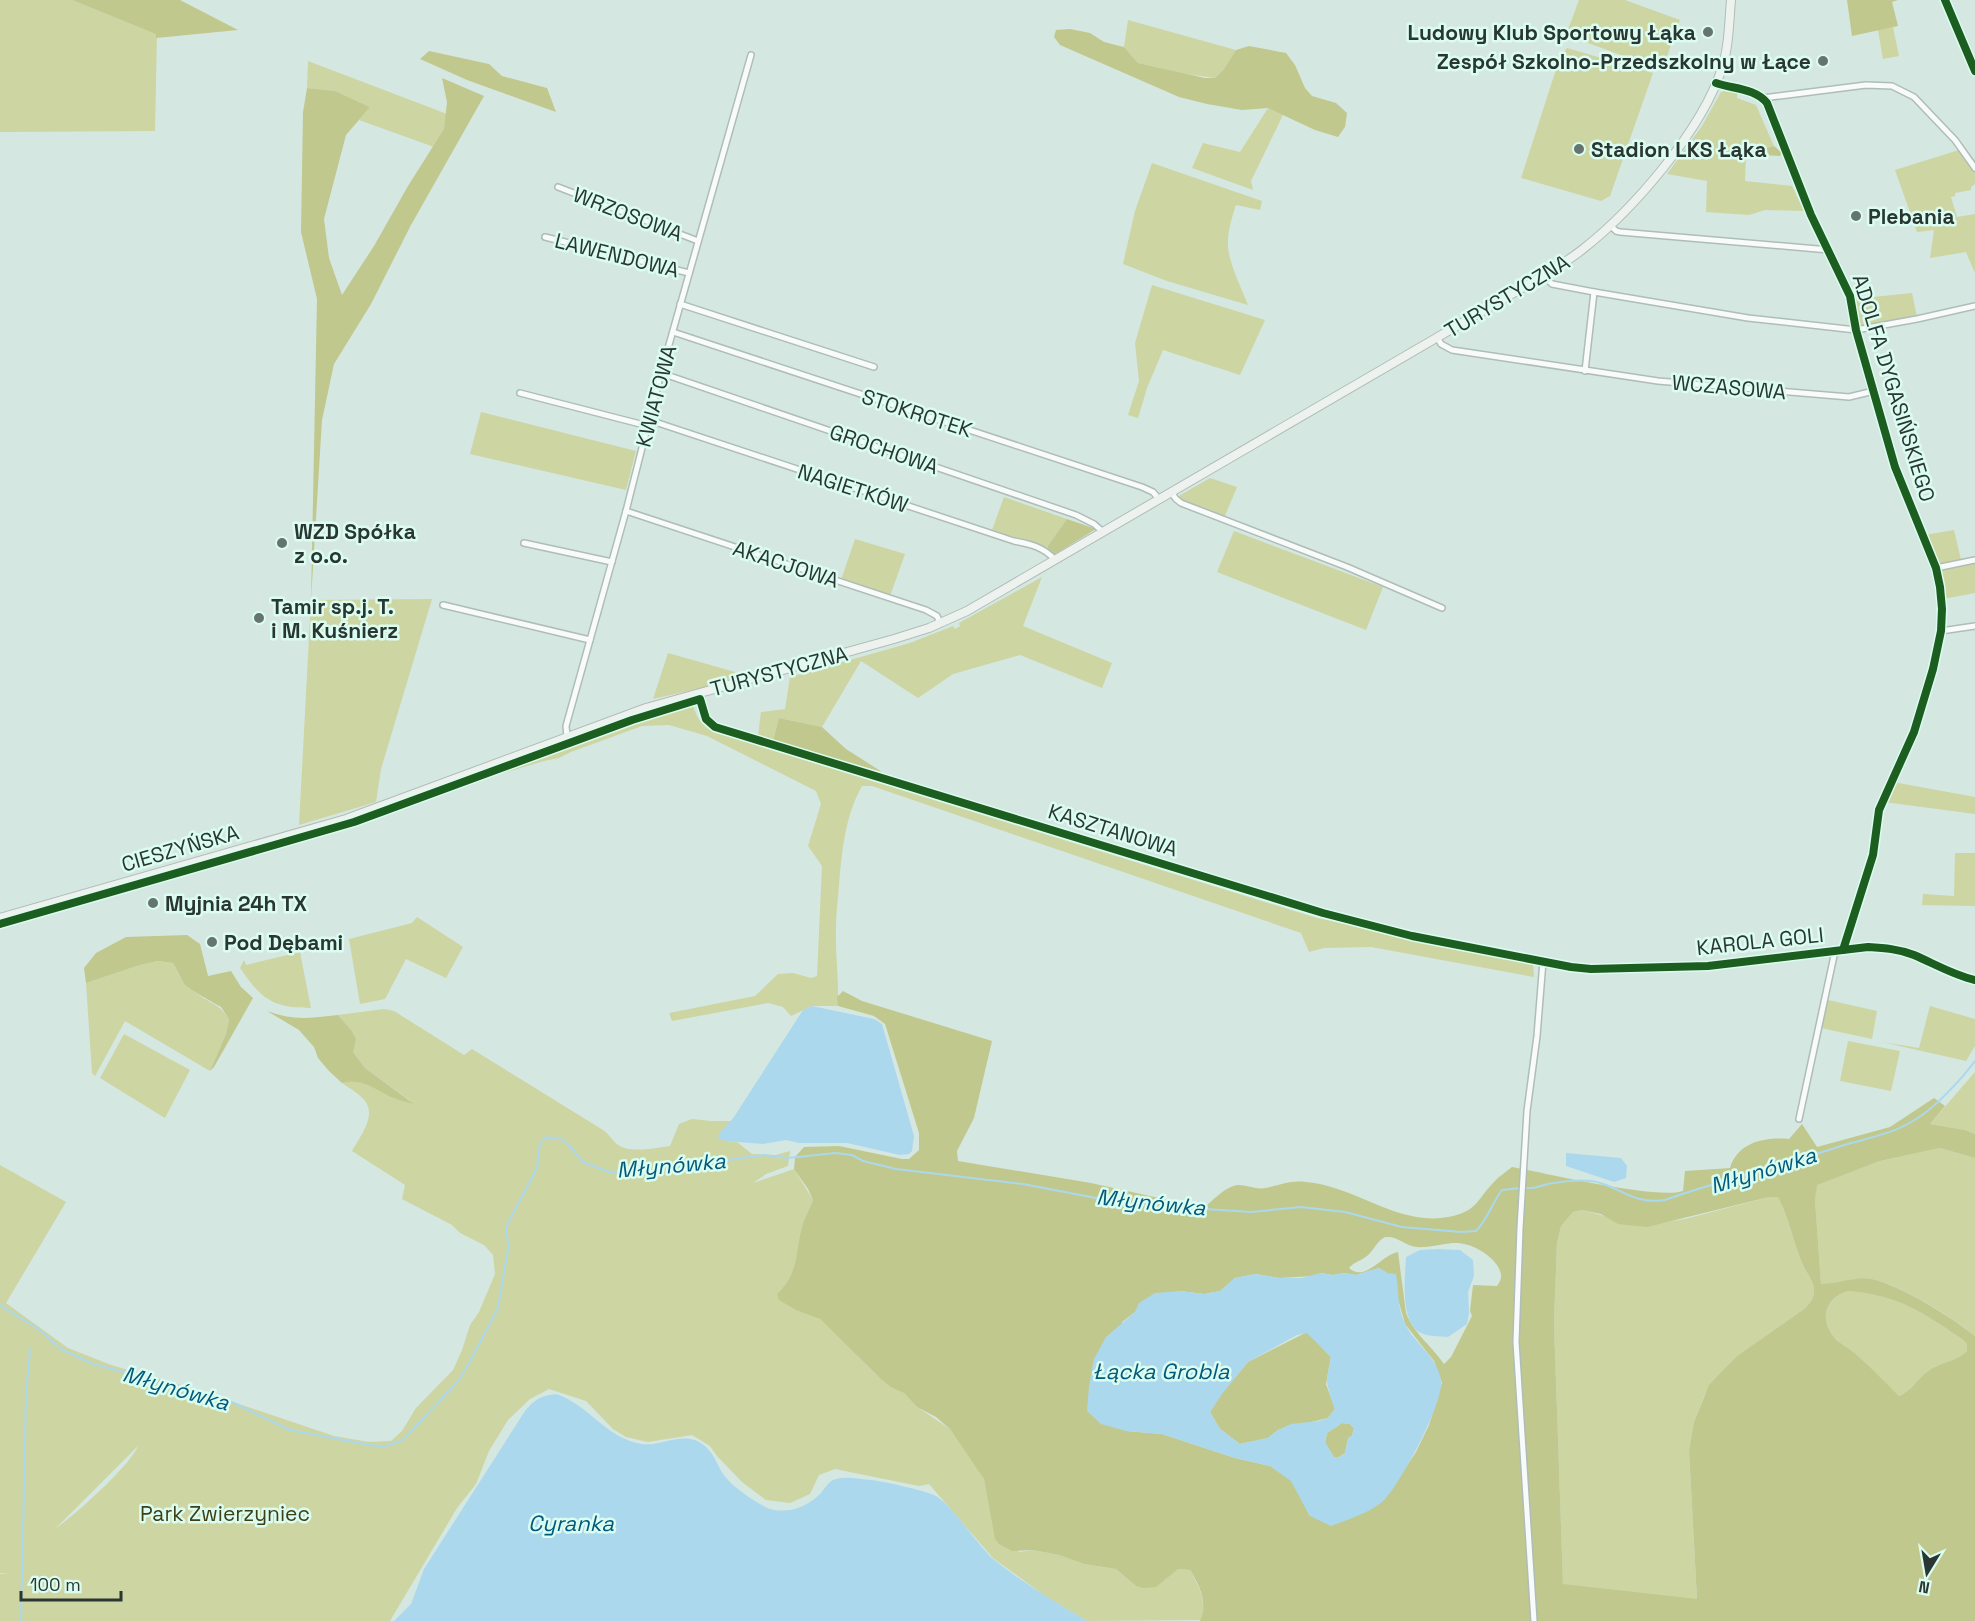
<svg xmlns="http://www.w3.org/2000/svg" width="1975" height="1621" font-family="'Space Grotesk',sans-serif">
<style>
.green{fill:#cdd5a3;fill-rule:evenodd}
.forest{fill:#c0c88e;fill-rule:evenodd}
.water{fill:#acd8ed;fill-rule:evenodd}
.lines{fill:none;stroke-linecap:round;stroke-linejoin:round}
.stream{stroke:#acd8ed;stroke-width:2}
.minor-casing{stroke:#aebdb8;stroke-width:8}
.secondary-casing{stroke:#aebdb8;stroke-width:10}
.minor{stroke:#f9fbfa;stroke-width:5}
.secondary{stroke:#eef2ef;stroke-width:8}
.cycleway-casing{stroke:#dbfcf0;stroke-width:11}
.cycleway{stroke:#1b5e20;stroke-width:8}
.poi-dot{fill:#65746f;stroke:#dbfcf0;stroke-width:2}
.labels{text-anchor:middle;dominant-baseline:central;stroke-width:5;stroke-linejoin:round;paint-order:stroke}
.poi-label{font-size:21px;font-weight:bold;fill:#293631;stroke:#dbfcf0;text-anchor:start}
.street-label{font-size:21px;fill:#293631;stroke:#dbfcf0}
.park-label{font-size:21px;fill:#3f3f15;stroke:#dbfcf0}
.water-label{font-size:22px;font-style:italic;fill:#01597c;stroke:#dbfcf0}
</style>
<rect width="100%" height="100%" fill="#d5e7e1"/>
<g class="green">
<polygon points="0,0 72,0 157,34 155,131 0,132"/>
<polygon points="1579,0 1625,0 1680,20 1662,70 1566,35"/>
<polygon points="1128,20 1236,50 1224,69 1215,78 1187,74 1138,63 1124,47"/>
<polygon points="1893,27 1899,56 1883,59 1878,30"/>
<polygon points="1567,48 1653,73 1610,196 1601,201 1521,178 1560,57"/>
<polygon points="308,61 447,114 444,129 434,147 359,120 370,107 335,91 307,88"/>
<polygon points="1728,90 1737,92 1737,98 1756,105 1774,146 1746,154 1745,181 1792,186 1804,211 1765,210 1749,215 1706,212 1707,181 1667,174 1702,126 1721,92"/>
<polygon points="1268,108 1283,115 1251,181 1253,190 1192,168 1203,143 1240,152"/>
<polygon points="1959,150 1975,171 1975,184 1971,187 1971,190 1955,193 1955,196 1951,197 1957,217 1975,214 1975,273 1966,252 1930,258 1934,230 1917,232 1895,170"/>
<path d="M 1152,163 L 1262,201 L 1260,210 L 1236,205 C 1232,217 1227,233 1228,247 C 1230,266 1241,287 1248,305 L 1167,281 L 1123,264 L 1135,211 Z"/>
<polygon points="1152,285 1265,320 1240,375 1163,350 1147,388 1138,418 1128,415 1139,381 1135,343"/>
<polygon points="1912,293 1917,317 1879,325 1860,325 1854,299"/>
<polygon points="481,412 636,451 626,490 470,454"/>
<polygon points="1210,478 1237,487 1224,518 1182,502 1177,497"/>
<polygon points="1004,497 1067,519 1047,547 992,530"/>
<polygon points="1954,530 1961,560 1937,565 1925,535"/>
<polygon points="1234,531 1383,587 1366,630 1217,572"/>
<polygon points="855,539 905,554 890,596 841,580"/>
<polygon points="1975,563 1975,593 1943,599 1939,571"/>
<polygon points="1042,577 1023,626 1112,663 1102,688 1020,655 953,674 918,698 861,661 822,727 779,718 773,741 758,736 761,712 785,709 790,677 910,643 953,626 955,629 960,626 959,623"/>
<polygon points="432,599 381,769 376,802 299,825 311,600"/>
<polygon points="668,653 735,672 737,680 653,699"/>
<path d="M 692,703 C 697,717 700,725 713,732 L 1317,918 L 1533,964 L 1534,977 L 1371,947 L 1324,948 L 1309,952 L 1301,933 L 872,786 L 862,786 C 845,816 842,851 839,885 C 838,899 836,913 836,927 C 835,954 839,980 838,1006 L 812,1006 L 791,1016 L 783,1007 L 768,1003 L 672,1021 L 669,1013 L 755,996 L 778,974 L 793,973 L 811,978 L 817,976 L 822,866 L 808,846 L 821,804 L 816,791 L 707,736 L 669,725 L 642,726 L 571,752 L 559,758 L 544,761 L 456,787 L 635,720 Z"/>
<polygon points="1893,782 1975,797 1975,814 1884,802"/>
<polygon points="1955,853 1975,853 1975,906 1922,905 1923,894 1954,896"/>
<polygon points="417,917 463,947 446,978 406,959 385,999 360,1004 349,939 412,923"/>
<path d="M 300,952 L 311,1008 C 273,1008 262,1000 240,968 L 244,960 L 246,965 Z"/>
<path d="M 158,961 L 173,963 C 178,975 189,989 200,996 C 214,1005 219,1004 229,1019 L 226,1034 L 210,1071 L 125,1021 L 95,1076 L 92,1073 L 86,983 L 140,965 Z"/>
<polygon points="1828,1000 1877,1011 1872,1039 1821,1028"/>
<polygon points="1930,1006 1975,1019 1975,1046 1966,1061 1882,1042 1919,1048"/>
<path d="M 384,1009 L 394,1011 L 464,1055 L 472,1049 L 603,1130 C 609,1134 612,1140 617,1144 C 629,1154 655,1148 670,1146 L 679,1124 L 692,1119 L 711,1121 L 732,1121 L 719,1134 L 726,1141 L 737,1142 L 752,1154 L 776,1155 L 790,1151 L 788,1166 L 766,1174 L 753,1183 L 794,1169 L 813,1200 C 810,1208 806,1215 803,1223 C 794,1252 802,1271 777,1294 L 820,1319 L 876,1374 L 904,1393 L 917,1407 L 950,1429 L 977,1467 L 984,1479 L 990,1507 L 1019,1552 L 1033,1550 L 1059,1555 L 1084,1564 L 1116,1569 L 1136,1586 L 1178,1569 L 1190,1570 C 1199,1587 1207,1601 1201,1620 L 1087,1621 L 1045,1596 L 993,1558 L 929,1484 L 919,1486 L 835,1469 L 819,1475 L 810,1494 L 790,1503 L 766,1500 L 742,1482 L 717,1456 L 710,1446 L 692,1435 L 648,1442 L 626,1437 L 613,1429 L 586,1401 L 549,1389 L 530,1399 L 508,1420 L 489,1451 L 476,1484 L 457,1508 L 390,1621 L 0,1621 L 0,1574 L 8,1574 L 0,1573 L 0,1165 L 66,1202 L 6,1303 L 68,1348 L 111,1365 L 195,1389 L 334,1436 L 369,1442 L 391,1441 L 402,1431 L 416,1408 L 453,1370 L 462,1350 L 470,1325 L 479,1312 L 495,1274 L 493,1255 L 484,1245 L 460,1233 L 452,1225 L 402,1199 L 405,1185 L 352,1151 C 359,1138 377,1116 365,1101 C 360,1094 349,1088 342,1083 L 352,1080 L 368,1084 L 394,1098 L 412,1102 L 365,1068 L 353,1052 L 351,1030 L 338,1015 ZM 138,1446 C 131,1465 74,1516 55,1529 Z"/>
<polygon points="124,1034 190,1070 165,1118 100,1078"/>
<polygon points="1848,1041 1900,1051 1891,1091 1840,1081"/>
<polygon points="1975,1072 1975,1134 1965,1130 1930,1124"/>
<path d="M 1940,1148 L 1975,1158 L 1975,1336 C 1953,1317 1900,1285 1872,1279 C 1860,1277 1834,1283 1821,1285 L 1815,1200 L 1816,1185 L 1880,1161 Z"/>
<path d="M 1769,1197 L 1778,1197 C 1789,1218 1793,1241 1802,1263 C 1806,1273 1815,1281 1814,1293 C 1813,1300 1809,1304 1804,1309 L 1737,1356 L 1705,1394 L 1694,1422 L 1689,1450 L 1697,1600 L 1563,1585 L 1554,1323 L 1557,1243 L 1561,1226 L 1573,1212 L 1582,1210 L 1642,1226 L 1685,1219 Z"/>
<path d="M 1850,1291 C 1900,1296 1920,1311 1962,1339 L 1967,1344 L 1967,1351 C 1956,1362 1940,1362 1928,1371 C 1917,1379 1912,1391 1899,1396 C 1886,1383 1873,1369 1859,1357 C 1850,1349 1838,1343 1831,1333 C 1818,1316 1830,1294 1850,1291 Z"/>
</g>
<g class="forest">
<polygon points="72,0 180,0 238,30 156,38 156,34"/>
<polygon points="1847,0 1898,0 1892,2 1898,26 1852,36"/>
<polygon points="1070,29 1090,33 1104,42 1124,47 1138,63 1205,78 1215,78 1224,69 1236,50 1249,46 1286,53 1295,65 1305,88 1312,96 1336,103 1347,113 1345,127 1338,137 1315,130 1268,108 1242,110 1207,104 1179,97 1060,45 1054,37 1056,30"/>
<polygon points="429,51 489,64 502,76 547,88 556,112 467,80 420,59"/>
<polygon points="442,78 484,96 411,225 371,304 334,364 322,420 311,600 317,299 301,232 303,112 307,88 335,91 370,107 346,135 324,219 329,258 342,295 374,246 408,186 444,129 447,102"/>
<polygon points="1774,146 1782,153 1780,156 1745,154"/>
<polygon points="1067,519 1096,529 1054,555 1047,547"/>
<polygon points="779,718 822,727 846,749 882,772 773,741"/>
<polygon points="187,935 200,944 208,976 231,971 241,987 253,998 214,1067 210,1071 226,1034 229,1019 221,1007 198,994 185,985 173,963 158,961 140,965 86,983 84,968 96,953 126,937"/>
<path d="M 843,991 L 862,1001 L 992,1041 L 974,1118 L 957,1151 L 958,1161 L 1091,1183 L 1204,1208 C 1213,1200 1226,1186 1238,1185 C 1247,1185 1257,1190 1266,1188 C 1280,1185 1291,1180 1306,1182 C 1357,1186 1400,1229 1453,1216 C 1478,1210 1478,1198 1494,1182 C 1499,1176 1506,1172 1512,1167 C 1545,1173 1657,1200 1683,1191 L 1685,1171 L 1730,1168 C 1738,1142 1765,1137 1789,1139 L 1802,1124 L 1817,1147 L 1890,1127 L 1934,1098 L 1945,1106 L 1930,1124 L 1965,1130 L 1975,1134 L 1975,1158 L 1940,1148 L 1880,1161 L 1817,1185 L 1815,1200 L 1821,1284 C 1835,1284 1858,1276 1872,1279 C 1900,1285 1953,1318 1975,1336 L 1975,1621 L 1200,1621 C 1208,1603 1200,1586 1190,1570 L 1178,1569 L 1156,1587 L 1143,1588 L 1136,1586 L 1116,1569 L 1084,1564 L 1059,1555 L 1033,1550 L 1012,1551 L 999,1544 L 995,1539 L 984,1479 L 950,1429 L 936,1417 L 917,1407 L 904,1393 L 891,1387 L 881,1379 L 820,1319 L 796,1310 L 779,1300 L 777,1294 C 801,1271 794,1252 803,1223 C 806,1215 810,1208 813,1200 L 808,1189 L 794,1169 L 795,1157 L 804,1147 L 839,1146 L 902,1159 L 909,1159 L 919,1150 L 919,1133 L 885,1024 L 874,1016 L 838,1006 L 837,997 ZM 1769,1197 L 1778,1197 C 1789,1218 1793,1241 1802,1263 C 1806,1273 1815,1281 1814,1293 C 1813,1300 1809,1304 1804,1309 L 1737,1356 L 1709,1385 L 1694,1422 L 1689,1450 L 1697,1599 L 1563,1584 L 1554,1323 L 1557,1243 L 1561,1226 L 1573,1212 L 1582,1210 L 1601,1214 L 1618,1224 L 1647,1227 ZM 1385,1237 C 1398,1236 1404,1245 1416,1247 C 1428,1248 1441,1244 1453,1243 C 1469,1242 1488,1252 1497,1265 C 1502,1273 1503,1278 1497,1286 L 1473,1285 L 1470,1311 L 1472,1316 L 1451,1357 L 1444,1364 C 1432,1346 1414,1334 1406,1313 L 1398,1252 C 1382,1254 1366,1283 1349,1268 C 1354,1262 1360,1261 1367,1256 C 1374,1250 1377,1241 1385,1237 ZM 1379,1268 L 1387,1273 L 1398,1299 L 1405,1324 L 1434,1361 L 1442,1383 L 1429,1425 L 1416,1452 L 1384,1500 L 1310,1516 L 1291,1480 L 1270,1466 L 1235,1458 L 1162,1434 L 1126,1431 L 1122,1322 L 1135,1312 L 1180,1291 L 1204,1294 L 1220,1291 L 1235,1278 L 1255,1274 L 1280,1278 L 1313,1276 L 1321,1273 L 1333,1275 L 1344,1273 L 1356,1275 ZM 1849,1291 C 1900,1296 1920,1311 1962,1339 L 1967,1344 L 1967,1351 C 1956,1362 1940,1362 1928,1371 C 1917,1379 1912,1391 1899,1396 C 1886,1383 1873,1369 1859,1357 C 1850,1348 1838,1344 1831,1333 C 1819,1316 1829,1295 1849,1291 Z"/>
<path d="M 267,1011 C 295,1021 310,1018 338,1015 L 351,1030 L 356,1039 L 353,1052 L 365,1068 L 414,1104 C 406,1102 398,1100 391,1097 C 375,1089 361,1077 342,1083 L 329,1071 L 318,1058 L 314,1047 L 299,1030 Z"/>
<polygon points="1307,1332 1331,1357 1326,1384 1335,1409 1328,1418 1278,1430 1268,1438 1240,1444 1220,1429 1210,1412 1221,1394 1248,1362"/>
<polygon points="1342,1423 1350,1424 1354,1428 1352,1436 1348,1438 1345,1453 1339,1457 1334,1457 1325,1443 1327,1433"/>
</g>
<g class="water">
<polygon points="812,1006 874,1019 882,1024 914,1136 912,1151 909,1154 900,1155 847,1143 799,1143 786,1140 763,1144 726,1141 718,1138 719,1134 734,1117 803,1010"/>
<polygon points="1566,1153 1621,1158 1627,1166 1626,1178 1614,1182 1566,1166"/>
<path d="M 1438,1249 L 1460,1250 L 1473,1260 L 1474,1276 L 1468,1292 L 1469,1313 L 1467,1324 L 1448,1337 C 1439,1336 1427,1337 1419,1332 C 1400,1320 1405,1277 1406,1257 L 1420,1250 Z"/>
<path d="M 1379,1268 L 1387,1273 L 1396,1274 C 1399,1291 1397,1308 1405,1324 C 1415,1344 1438,1357 1441,1381 C 1444,1402 1400,1485 1384,1500 C 1372,1512 1347,1520 1331,1526 L 1310,1516 L 1291,1481 L 1270,1466 L 1235,1458 L 1162,1434 L 1126,1431 L 1101,1424 L 1087,1411 L 1089,1386 L 1094,1359 L 1106,1337 L 1135,1312 L 1139,1303 L 1155,1293 L 1180,1291 L 1205,1294 L 1220,1291 L 1235,1278 L 1255,1274 L 1280,1278 L 1301,1278 L 1321,1273 L 1333,1275 L 1344,1273 L 1356,1275 ZM 1307,1333 L 1331,1357 C 1330,1365 1327,1373 1327,1381 C 1327,1386 1333,1404 1335,1409 L 1328,1418 L 1319,1421 L 1291,1424 L 1278,1430 L 1268,1438 L 1240,1444 L 1220,1429 L 1210,1412 L 1222,1394 L 1248,1362 L 1297,1335 ZM 1342,1423 L 1350,1424 L 1354,1428 L 1352,1436 L 1348,1438 L 1345,1453 L 1339,1457 L 1334,1457 L 1325,1442 L 1327,1433 Z"/>
<path d="M 556,1394 C 589,1405 606,1438 641,1444 C 663,1447 686,1428 706,1447 C 716,1456 719,1472 729,1481 C 736,1489 761,1506 770,1509 C 789,1514 807,1507 820,1494 C 825,1489 828,1481 836,1479 C 846,1476 861,1479 872,1480 C 886,1482 922,1490 934,1495 C 950,1502 976,1543 992,1558 C 1021,1582 1055,1602 1087,1621 L 394,1621 L 411,1604 L 424,1569 L 525,1411 C 535,1399 541,1396 556,1394 Z"/>
</g>
<g class="lines">
<g class="stream">
<path d="M 1526,1188 C 1537,1189 1544,1184 1554,1183 C 1565,1181 1581,1180 1592,1181 C 1621,1186 1631,1205 1665,1200 C 1724,1179 1785,1165 1844,1145 C 1868,1138 1892,1134 1913,1121 C 1935,1108 1960,1081 1975,1061"/>
<path d="M 0,1305 L 41,1331 L 61,1349 L 93,1364 L 140,1376 L 190,1394 L 218,1397 L 234,1403 L 290,1430 L 381,1447 L 393,1444 L 404,1439 L 459,1380 L 468,1365 L 498,1308 L 509,1244 L 506,1236 L 506,1227 L 537,1168 L 540,1143 L 547,1137 L 561,1139 L 567,1143 L 583,1162 L 609,1172 L 665,1169 L 763,1155 L 788,1158 L 835,1153 L 852,1155 L 863,1161 L 896,1169 L 1023,1184 L 1101,1199 L 1143,1205 L 1251,1212 L 1301,1207 L 1345,1212 L 1402,1227 L 1461,1232 L 1476,1231 C 1488,1219 1492,1203 1502,1190 L 1520,1188"/>
<polyline points="21,1621 26,1396 30,1349"/>
</g>
<g class="minor-casing">
<g id="minor">
<polyline points="1945,0 1975,71"/>
<path d="M 1716,83 C 1733,89 1755,88 1767,103 L 1811,215 L 1850,296 L 1856,330 L 1895,467 L 1936,568 L 1940,587 L 1942,609 L 1941,631 L 1933,669 L 1914,732 L 1879,810 L 1873,855 L 1843,950"/>
<polyline points="1763,98 1866,85 1892,86 1914,97 1955,140 1975,168"/>
<polyline points="558,187 698,241"/>
<polyline points="1610,225 1616,231 1620,232 1829,250"/>
<polyline points="545,237 689,273"/>
<polyline points="1543,275 1552,284 1594,292 1748,318 1856,330 1917,319 1975,306"/>
<polyline points="680,304 874,367"/>
<polyline points="673,332 1142,487 1153,492 1159,499"/>
<polyline points="1437,337 1441,344 1452,350 1658,381 1849,397 1874,391"/>
<polyline points="1585,371 1594,292"/>
<polyline points="661,373 1076,515 1094,524 1103,532"/>
<polyline points="520,393 648,426"/>
<path d="M 649,420 L 1014,541 C 1030,544 1044,547 1055,560"/>
<polyline points="1171,492 1176,499 1181,503 1347,567 1442,608"/>
<polyline points="626,511 926,610 937,616 940,623"/>
<polyline points="524,543 612,562"/>
<polyline points="1936,568 1975,560"/>
<polyline points="443,605 590,640"/>
<polyline points="1941,631 1975,626"/>
<path d="M 698,693 L 706,719 L 715,727 L 1323,913 L 1412,936 L 1571,967 L 1591,969 L 1708,966 L 1868,947 C 1884,948 1899,949 1914,955 C 1935,964 1953,975 1975,980"/>
<polyline points="567,736 566,726 626,511 661,373 751,55"/>
<polyline points="1799,1119 1835,951"/>
<polyline points="1534,1621 1516,1342 1520,1228 1527,1111 1537,1036 1543,961"/>
</g>
</g>
<g class="secondary-casing">
<path id="secondary" d="M 0,918 L 346,819 L 646,708 L 894,639 L 929,628 L 967,611 L 1517,291 C 1539,278 1563,265 1583,249 C 1634,209 1702,130 1722,68 C 1729,46 1729,23 1731,0"/>
</g>
<use href="#minor" class="minor"/>
<use href="#secondary" class="secondary"/>
<g class="cycleway-casing">
<g id="cycleway">
<polyline points="1945,0 1975,71"/>
<path d="M 1716,83 C 1733,89 1755,88 1767,103 L 1811,215 L 1850,296 L 1856,330 L 1895,467 L 1936,568 L 1940,587 L 1942,609 L 1941,631 L 1933,669 L 1914,732 L 1879,810 L 1873,855 L 1843,950"/>
<path d="M 0,924 L 354,822 L 632,720 L 700,699 L 706,719 L 715,727 L 1323,913 L 1412,936 L 1571,967 L 1591,969 L 1708,966 L 1868,947 C 1884,948 1899,949 1914,955 C 1935,964 1953,975 1975,980"/>
</g>
</g>
<use href="#cycleway" class="cycleway"/>
</g>
<g class="poi-dot">
<circle cx="1708" cy="32" r="6"/>
<circle cx="1823" cy="61" r="6"/>
<circle cx="1579" cy="149" r="6"/>
<circle cx="1856" cy="216" r="6"/>
<circle cx="282" cy="543" r="6"/>
<circle cx="259" cy="618" r="6"/>
<circle cx="153" cy="903" r="6"/>
<circle cx="212" cy="942" r="6"/>
</g>
<g class="labels">
<g class="poi-label">
<text x="1696" y="32" text-anchor="end">Ludowy Klub Sportowy Łąka</text>
<text x="1811" y="61" text-anchor="end">Zespół Szkolno-Przedszkolny w Łące</text>
<text x="1591" y="149">Stadion LKS Łąka</text>
<text x="1868" y="216">Plebania</text>
<text x="294" y="531">WZD Spółka<tspan x="294" dy="24">z o.o.</tspan></text>
<text x="271" y="606">Tamir sp.j. T.<tspan x="271" dy="24">i M. Kuśnierz</tspan></text>
<text x="165" y="903">Myjnia 24h TX</text>
<text x="224" y="942">Pod Dębami</text>
</g>
<g class="street-label">
<text transform="translate(628 214) rotate(21)">WRZOSOWA</text>
<text transform="translate(617 255) rotate(14)">LAWENDOWA</text>
<text transform="translate(1507 296) rotate(-31)">TURYSTYCZNA</text>
<text transform="translate(1729 387) rotate(5)">WCZASOWA</text>
<text transform="translate(1894 388) rotate(73)">ADOLFA DYGASIŃSKIEGO</text>
<text transform="translate(656 396) rotate(-75)">KWIATOWA</text>
<text transform="translate(917 413) rotate(18)">STOKROTEK</text>
<text transform="translate(884 449) rotate(19)">GROCHOWA</text>
<text transform="translate(853 488) rotate(18)">NAGIETKÓW</text>
<text transform="translate(786 564) rotate(18)">AKACJOWA</text>
<text transform="translate(779 671) rotate(-15)">TURYSTYCZNA</text>
<text transform="translate(1113 830) rotate(17)">KASZTANOWA</text>
<text transform="translate(180 848) rotate(-16)">CIESZYŃSKA</text>
<text transform="translate(1760 941) rotate(-6)">KAROLA GOLI</text>
</g>
<g class="park-label">
<text x="225" y="1513">Park Zwierzyniec</text>
</g>
<g class="water-label">
<text transform="translate(671 1165) rotate(-5)">Młynówka</text>
<text transform="translate(1763 1170) rotate(-17)">Młynówka</text>
<text transform="translate(1151 1202) rotate(6)">Młynówka</text>
<text x="1161" y="1371">Łącka Grobla</text>
<text transform="translate(176 1388) rotate(16)">Młynówka</text>
<text x="571" y="1523">Cyranka</text>
</g>
</g>
<g transform="translate(1927 1573) rotate(191)" stroke="#dbfcf0" stroke-width="4.5" paint-order="stroke">
<path d="M0-4.5L10 22L0 15L-10 22Z" fill="#293631"/>
<text y="-9" font-size="16" font-weight="bold" text-anchor="middle" fill="#293631">N</text>
</g>
<path d="M21 1591v9h100v-9" fill="none" stroke="#293631" stroke-width="3"/>
<text x="30" y="1591" font-size="18" fill="#293631" stroke="#dbfcf0" stroke-width="4.5" paint-order="stroke">100 m</text>
</svg>
